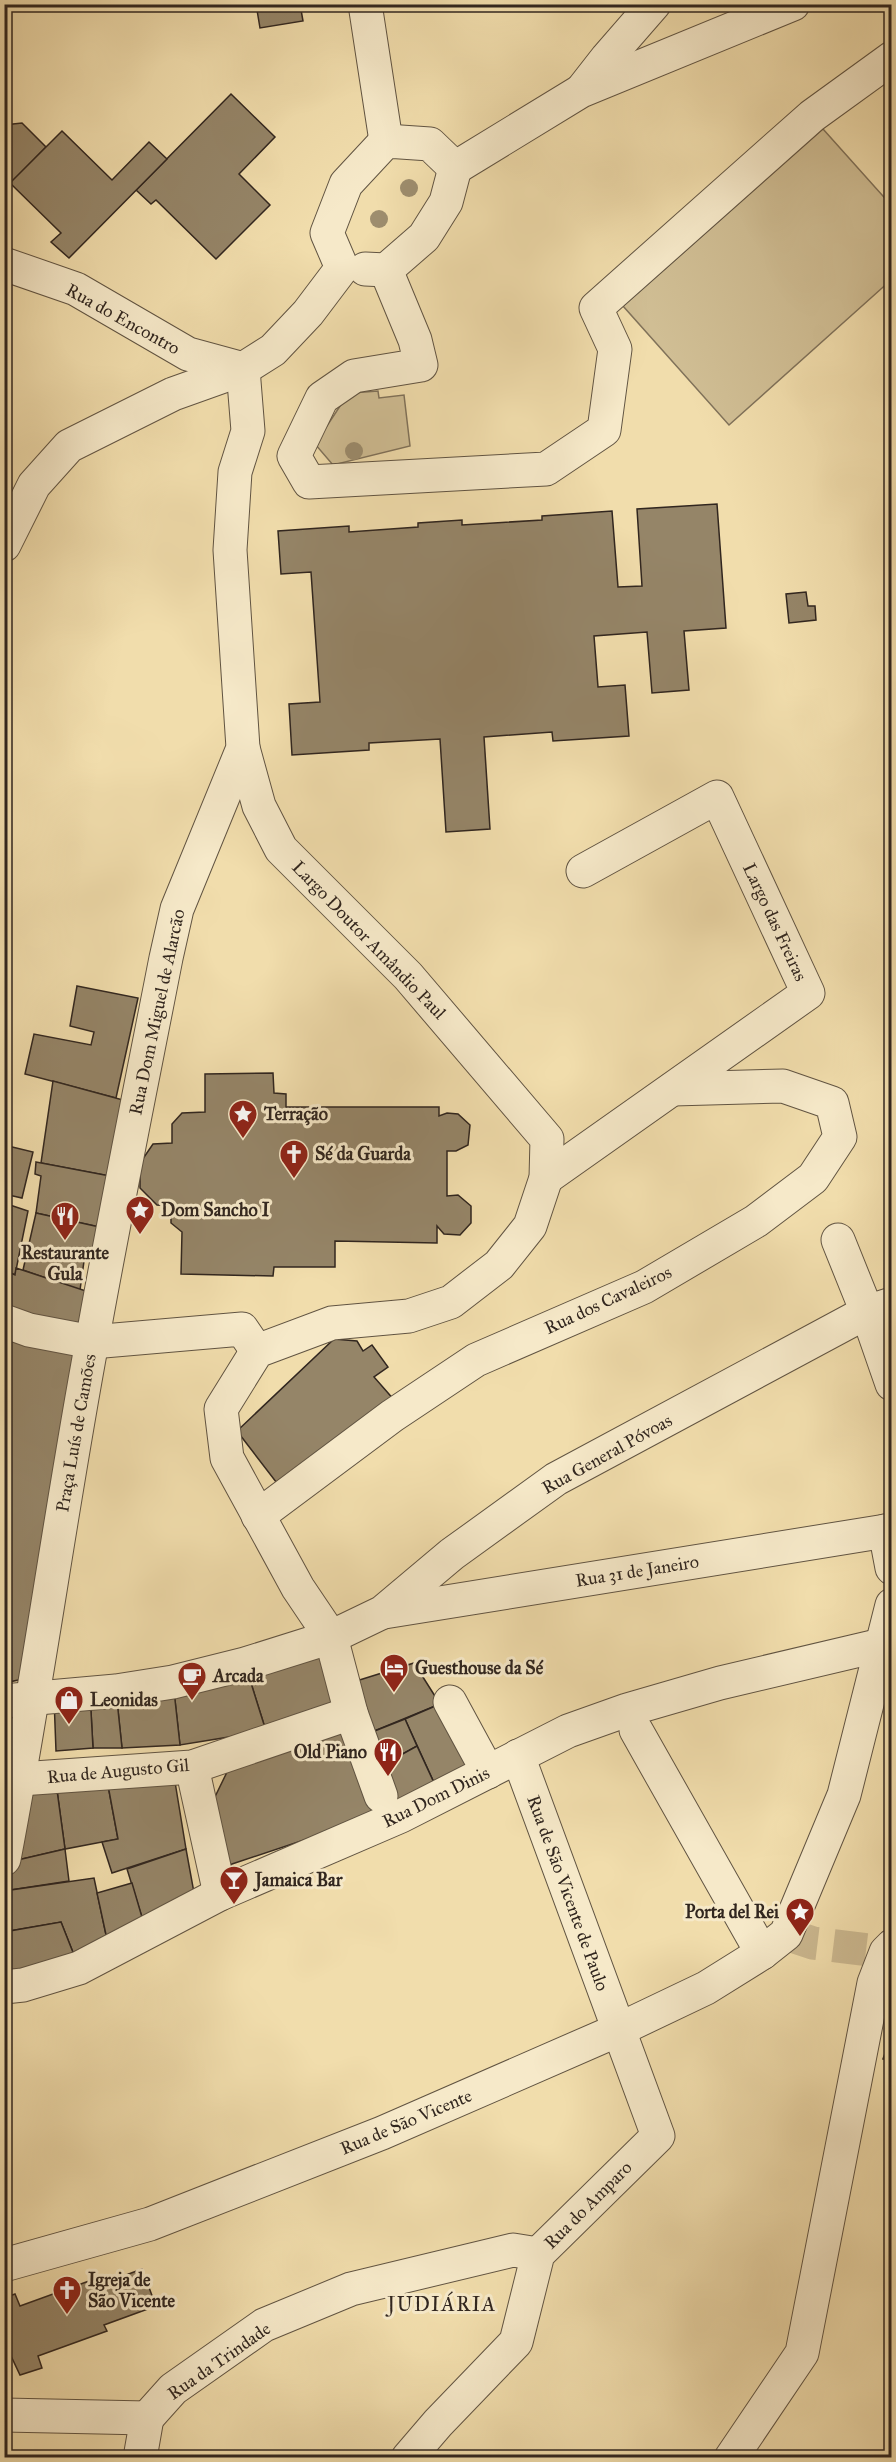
<svg xmlns="http://www.w3.org/2000/svg" width="896" height="2462" font-family="'IM FELL Great Primer',serif">
<style>
.green{fill:#d0be94;stroke:#80725a;stroke-width:1.5}
.building{fill:#958568;stroke:#31261f;stroke-width:1.5}
.lines{fill:none;stroke-linecap:round;stroke-linejoin:round}
.minor-tunnel{stroke:#cbb890;stroke-width:33;stroke-dasharray:33 16;stroke-linecap:butt}
.minor-casing{stroke:#615442;stroke-width:35}
.minor{stroke:#f6e9c9;stroke-width:33}
.tree{fill:#9d8d6e}
.labels{text-anchor:middle;dominant-baseline:central;stroke-width:6;stroke-linejoin:round;paint-order:stroke}
.street-label{font-size:18px;fill:#31261f;stroke:#f6e9c9}
.poi-label{font-size:18px;font-weight:bold;fill:#31261f;stroke:#f6e9c9;text-anchor:start}
.neighbourhood-label{font-size:20px;letter-spacing:1.5px;fill:#31261f;stroke:#f6e9c9}
</style>
<rect width="100%" height="100%" fill="#f1ddac"/>
<filter id="stains"><feTurbulence type="fractalNoise" baseFrequency=".00333" numOctaves="4"/><feColorMatrix values="0 0 0 0 .2 0 0 0 0 .09 0 0 0 0 .02 0 0 0 .5 -.17"/></filter>
<radialGradient id="worn" r=".72"><stop offset=".6" stop-color="#630" stop-opacity="0"/><stop offset="1" stop-color="#630" stop-opacity=".3"/></radialGradient>
<g class="green">
<polygon points="823,129 891,205 891,280 729,425 623,306"/>
<polygon points="378,391 379,398 404,395 410,446 333,465 315,444 344,400 352,393"/>
</g>
<g class="building">
<polygon points="256,4 300,4 303,21 260,28"/>
<polygon points="231,94 275,137 239,174 270,205 216,259 156,200 151,204 136,190"/>
<polygon points="22,123 46,147 4,190 4,125"/>
<polygon points="62,131 112,180 149,142 167,159 69,258 51,242 61,233 10,183"/>
<polygon points="717,504 726,628 684,631 689,690 652,693 647,632 594,636 598,687 625,685 629,736 553,741 552,732 484,737 490,829 446,832 440,739 369,743 369,750 292,755 289,704 320,702 311,572 281,574 278,531 349,526 349,532 418,527 418,523 462,520 462,525 542,520 542,516 612,511 618,587 642,586 637,509"/>
<polygon points="806,592 808,606 815,606 816,620 789,623 786,594"/>
<polygon points="77,986 138,998 116,1098 25,1074 34,1034 91,1045 94,1032 70,1026"/>
<polygon points="273,1073 274,1093 286,1094 286,1107 439,1107 439,1116 447,1113 458,1114 470,1125 468,1145 456,1151 447,1151 447,1196 458,1195 471,1206 471,1223 460,1235 444,1234 437,1226 437,1243 335,1241 335,1267 274,1267 273,1276 181,1274 182,1232 171,1223 171,1206 157,1205 140,1188 140,1163 153,1144 172,1143 172,1124 182,1113 205,1112 205,1074"/>
<polygon points="53,1081 123,1100 110,1176 41,1163"/>
<polygon points="4,1145 33,1152 22,1198 4,1194"/>
<polygon points="36,1162 110,1176 104,1228 36,1213 41,1176 35,1174"/>
<polygon points="4,1203 28,1211 15,1275 4,1270"/>
<polygon points="36,1213 104,1228 99,1256 85,1254 80,1290 23,1270"/>
<polygon points="16,1268 92,1293 84,1332 4,1316 4,1270 15,1275"/>
<polygon points="4,1329 77,1348 23,1679 4,1683"/>
<polygon points="334,1339 357,1341 363,1351 372,1345 388,1367 374,1377 395,1401 283,1491 237,1431"/>
<polygon points="320,1640 341,1701 266,1731 245,1664"/>
<polygon points="414,1663 440,1704 367,1734 353,1682"/>
<polygon points="245,1664 266,1731 180,1745 173,1682"/>
<polygon points="173,1682 180,1745 122,1748 116,1691"/>
<polygon points="116,1691 122,1748 93,1748 90,1693"/>
<polygon points="90,1693 93,1748 56,1751 54,1698"/>
<polygon points="440,1704 473,1769 436,1787 405,1719"/>
<polygon points="405,1719 417,1746 379,1767 367,1734"/>
<polygon points="349,1724 379,1815 229,1865 210,1807 229,1768"/>
<polygon points="417,1746 436,1787 398,1808 379,1767"/>
<polygon points="107,1780 118,1839 65,1849 56,1783"/>
<polygon points="107,1780 175,1782 186,1849 112,1873 102,1842 118,1839"/>
<polygon points="56,1783 65,1849 9,1862 23,1784"/>
<polygon points="65,1849 69,1881 4,1891 9,1862"/>
<polygon points="186,1849 195,1898 144,1924 127,1869"/>
<polygon points="94,1878 108,1944 76,1960 61,1922 4,1932 4,1891"/>
<polygon points="132,1883 144,1924 108,1944 97,1893"/>
<polygon points="61,1922 76,1960 4,1980 4,1932"/>
<polygon points="892,2034 892,2061 883,2059"/>
<polygon points="142,2269 156,2306 104,2325 107,2331 38,2356 42,2368 20,2375 4,2341 4,2298 15,2294 20,2306 89,2281 91,2288"/>
</g>
<g class="lines">
<polyline class="minor-tunnel" points="786,1934 813,1943 886,1952"/>
<g class="minor-casing">
<g id="minor">
<polyline points="365,4 386,141"/>
<polyline points="582,90 607,58 654,4"/>
<polyline points="455,168 581,91 793,4"/>
<polyline points="4,264 76,289 188,354 243,369"/>
<polyline points="342,268 327,233 346,184 386,141 430,144 455,168"/>
<polyline points="365,269 386,270 424,237 446,202 455,168"/>
<polyline points="386,270 415,340 421,365 354,376 322,398 294,456 309,482 546,469 604,430 615,349 596,308 812,116 892,58"/>
<polyline points="4,545 34,485 69,446 173,394 243,369 273,350 308,313 342,268"/>
<polyline points="546,1178 808,993 717,797 583,871"/>
<polyline points="838,1240 867,1312 892,1384"/>
<polyline points="4,1321 29,1330 92,1342 242,1329 257,1351"/>
<polyline points="258,1516 392,1416 476,1360 644,1287 756,1221 813,1178 840,1137 832,1103 783,1086 673,1089"/>
<polyline points="885,1531 892,1568"/>
<polyline points="384,1612 892,1530"/>
<polyline points="4,1701 116,1691 173,1682 245,1664 331,1637 383,1612 452,1554 556,1479 867,1312 892,1304"/>
<polyline points="450,1702 488,1772"/>
<polyline points="351,1713 381,1796"/>
<polyline points="636,1730 762,1953"/>
<polyline points="192,1767 220,1894"/>
<polyline points="20,1779 192,1767 351,1713 331,1637 298,1588 227,1458 221,1409 257,1351 332,1323 409,1316 451,1302 499,1265 530,1226 546,1178 547,1139 408,976 281,849 259,806 243,748"/>
<path d="M 4,1859 C 37,1687 60,1514 92,1342 C 115,1213 141,1086 166,958 L 177,909 L 243,748 L 230,550 L 235,472 L 248,431 L 243,369"/>
<polyline points="4,1987 23,1985 79,1968 220,1894 401,1816 568,1731 627,1710 720,1683 881,1645"/>
<polyline points="4,2265 150,2224 382,2133 618,2030 706,1988 762,1953 786,1934 844,1795 892,1605"/>
<polyline points="4,2415 147,2418"/>
<polyline points="147,2418 173,2389 264,2325 351,2289 513,2250 538,2254"/>
<polyline points="140,2458 147,2418"/>
<polyline points="408,2458 438,2423 516,2342 538,2254 658,2136 518,1756"/>
<polyline points="731,2458 802,2353 874,1983 886,1952 892,1946"/>
</g>
</g>
<use href="#minor" class="minor"/>
</g>
<g class="tree">
<circle cx="409" cy="188" r="9"/>
<circle cx="379" cy="219" r="9"/>
<circle cx="354" cy="451" r="9"/>
</g>
<defs>
<g id="sight-pin" transform="scale(1.5)"><path d="M0 17L-7.5 6A9.5 9.5 0 1 1 7.5 6Z" fill="#8f2418" stroke="#f6e9c9"/><path d="M0-6L1.8-2.2L6-1.7L2.9 1.2L3.7 5.4L0 3.3L-3.7 5.4L-2.9 1.2L-6-1.7L-1.8-2.2Z" fill="#fff"/></g>
<g id="church-pin" transform="scale(1.5)"><path d="M0 17L-7.5 6A9.5 9.5 0 1 1 7.5 6Z" fill="#8f2418" stroke="#f6e9c9"/><path d="M-1.2-6h2.4v3.5h3.3v2.4h-3.3V6h-2.4V-.1h-3.3v-2.4h3.3Z" fill="#fff"/></g>
<g id="restaurant-pin" transform="scale(1.5)"><path d="M0 17L-7.5 6A9.5 9.5 0 1 1 7.5 6Z" fill="#8f2418" stroke="#f6e9c9"/><path d="M-5-6h1v4h1v-4h1v4h1v-4h1v5L-1.5 .5V6h-2V.5L-5-1ZM5-6V6H3V1.5H1.5Q1.5-4 5-6Z" fill="#fff"/></g>
<g id="hotel-pin" transform="scale(1.5)"><path d="M0 17L-7.5 6A9.5 9.5 0 1 1 7.5 6Z" fill="#8f2418" stroke="#f6e9c9"/><path d="M-6-4.5h1.5V1H6V5H4.5V3h-9V5H-6ZM-4 0a1.8 1.8 0 1 1 3.6 0ZM.5 0V-2.5h3Q6-2.5 6 0Z" fill="#fff"/></g>
<g id="cafe-pin" transform="scale(1.5)"><path d="M0 17L-7.5 6A9.5 9.5 0 1 1 7.5 6Z" fill="#8f2418" stroke="#f6e9c9"/><path d="M-5.5-4.5H6V0H3Q3 3.5 0 3.5H-2.5Q-5.5 3.5-5.5 0ZM3-3.2v2h1.7v-2ZM-6 4.5H4V6H-6Z" fill="#fff"/></g>
<g id="shop-pin" transform="scale(1.5)"><path d="M0 17L-7.5 6A9.5 9.5 0 1 1 7.5 6Z" fill="#8f2418" stroke="#f6e9c9"/><path d="M-5-2.5h2.3a2.7 3.5 0 0 1 5.4 0H5L5.5 6h-11ZM-1.5-2.5h3a1.5 2.3 0 0 0-3 0Z" fill="#fff"/></g>
<g id="bar-pin" transform="scale(1.5)"><path d="M0 17L-7.5 6A9.5 9.5 0 1 1 7.5 6Z" fill="#8f2418" stroke="#f6e9c9"/><path d="M-6-5H6L.8 .8V4.5H3.5V6h-7V4.5H-.8V.8Z" fill="#fff"/></g>
</defs>
<g fill-rule="evenodd">
<use href="#sight-pin" x="243" y="1114"/>
<use href="#church-pin" x="294" y="1154"/>
<use href="#sight-pin" x="140" y="1210"/>
<use href="#restaurant-pin" x="65" y="1216"/>
<use href="#hotel-pin" x="394" y="1668"/>
<use href="#cafe-pin" x="192" y="1676"/>
<use href="#shop-pin" x="69" y="1700"/>
<use href="#restaurant-pin" x="388" y="1752"/>
<use href="#bar-pin" x="234" y="1880"/>
<use href="#sight-pin" x="800" y="1912"/>
<use href="#church-pin" x="67" y="2290"/>
</g>
<g class="labels">
<g class="street-label">
<text transform="translate(123 319) rotate(29)">Rua do Encontro</text>
<text transform="translate(775 922) rotate(65)">Largo das Freiras</text>
<text transform="translate(369 940) rotate(46)">Largo Doutor Amândio Paul</text>
<text transform="translate(157 1012) rotate(-78)">Rua Dom Miguel de Alarcão</text>
<text transform="translate(608 1300) rotate(-25)">Rua dos Cavaleiros</text>
<text transform="translate(76 1433) rotate(-80)">Praça Luís de Camões</text>
<text transform="translate(607 1454) rotate(-29)">Rua General Póvoas</text>
<text transform="translate(637 1571) rotate(-9)">Rua 31 de Janeiro</text>
<text transform="translate(118 1771) rotate(-5)">Rua de Augusto Gil</text>
<text transform="translate(436 1797) rotate(-26)">Rua Dom Dinis</text>
<text transform="translate(568 1893) rotate(70)">Rua de São Vicente de Paulo</text>
<text transform="translate(406 2122) rotate(-23)">Rua de São Vicente</text>
<text transform="translate(588 2205) rotate(-45)">Rua do Amparo</text>
<text transform="translate(219 2361) rotate(-35)">Rua da Trindade</text>
</g>
<g class="poi-label">
<text x="264" y="1114">Terração</text>
<text x="315" y="1154">Sé da Guarda</text>
<text x="161" y="1210">Dom Sancho I</text>
<text x="65" y="1253" text-anchor="middle">Restaurante<tspan x="65" dy="21">Gula</tspan></text>
<text x="415" y="1668">Guesthouse da Sé</text>
<text x="213" y="1676">Arcada</text>
<text x="90" y="1700">Leonidas</text>
<text x="367" y="1752" text-anchor="end">Old Piano</text>
<text x="255" y="1880">Jamaica Bar</text>
<text x="779" y="1912" text-anchor="end">Porta del Rei</text>
<text x="88" y="2280">Igreja de<tspan x="88" dy="21">São Vicente</tspan></text>
</g>
<g class="neighbourhood-label">
<text x="442" y="2304">JUDIÁRIA</text>
</g>
</g>
<rect width="896" height="2462" fill="none" stroke="#f1ddac" stroke-width="24"/>
<rect x="6" y="6" width="884" height="2450" fill="none" stroke="#31261f" stroke-width="3"/>
<rect x="12" y="12" width="872" height="2438" fill="none" stroke="#31261f" stroke-width="1.5"/>
<rect width="100%" height="100%" filter="url(#stains)"/>
<rect width="100%" height="100%" fill="url(#worn)"/>
</svg>
